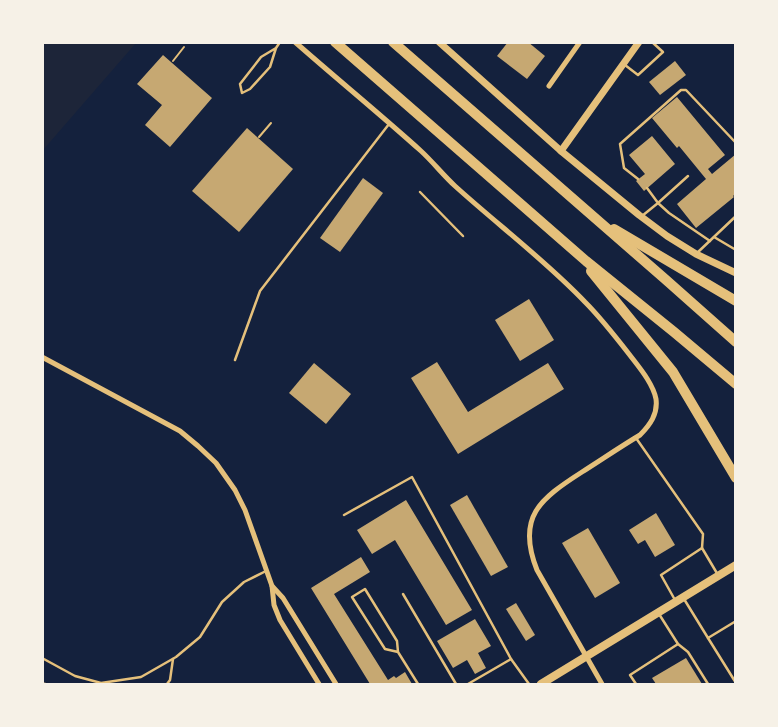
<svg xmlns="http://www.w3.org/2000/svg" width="778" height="727" font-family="Montserrat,sans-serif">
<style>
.green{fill:#1d2539}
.building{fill:#c6a872}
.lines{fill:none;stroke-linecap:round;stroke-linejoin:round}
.path{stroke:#e5c07b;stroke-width:2}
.service{stroke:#e5c07b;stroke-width:2.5}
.minor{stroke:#e5c07b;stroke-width:5}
.tertiary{stroke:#e5c07b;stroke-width:7}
.secondary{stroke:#e5c07b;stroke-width:8}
.motorway{stroke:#e5c07b;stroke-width:10}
</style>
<rect width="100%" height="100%" fill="#14213d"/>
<polygon class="green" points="43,42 136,43 43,150 42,43"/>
<g class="building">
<polygon points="508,42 528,42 545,56 527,79 497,56"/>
<polygon points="163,55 212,98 170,147 145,125 162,105 137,84"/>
<polygon points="675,61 686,75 660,95 649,82"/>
<polygon points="677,97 725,155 708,169 712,174 736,154 736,193 733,196 734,197 696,228 677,204 706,179 679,146 677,148 652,118"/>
<polygon points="247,128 293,169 239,232 192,191"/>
<polygon points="652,136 675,164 644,191 636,181 645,174 629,155"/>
<polygon points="363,178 383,193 340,252 320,238"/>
<polygon points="529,299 554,340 520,361 495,320"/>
<polygon points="437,362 468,412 548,363 564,389 458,454 411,378"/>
<polygon points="314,363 351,394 326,424 289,393"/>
<polygon points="467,495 508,567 491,576 450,505"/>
<polygon points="406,500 472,610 446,625 395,540 372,554 357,530"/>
<polygon points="656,513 675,545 655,557 645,540 638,544 629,530"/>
<polygon points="588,528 620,583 595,598 562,543"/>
<polygon points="361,557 370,572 334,594 388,680 394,676 396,678 405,672 412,684 370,684 311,588"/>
<polygon points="516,603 535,635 526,641 506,609"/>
<polygon points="475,619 491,646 478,653 486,668 475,674 467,660 453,668 437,641"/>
<polygon points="686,658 702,684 656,684 652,678"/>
</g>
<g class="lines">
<g class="path">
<polyline points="173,61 184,47"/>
<polyline points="259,137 271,123"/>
<polyline points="42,683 46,684"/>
</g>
<g class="service">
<polyline points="276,48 270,67 250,89 242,93 240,84 261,57 276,48 280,42"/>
<polyline points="625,65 638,75 663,52 652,42"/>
<polyline points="688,176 658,203 669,213 710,241"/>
<polyline points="638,179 624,168 620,144 681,90 686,90 736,143"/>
<polyline points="420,192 463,236"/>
<polyline points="642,216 658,203 647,188"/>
<polyline points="714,237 736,250"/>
<polyline points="697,253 736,216"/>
<polyline points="235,360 260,291 389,124"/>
<polyline points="636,438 703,534 702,548"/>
<polyline points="344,515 412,477 511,659"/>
<polyline points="403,594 456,684"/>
<polyline points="684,599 708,638 736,621"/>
<polyline points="675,600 661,575 702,548 718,575"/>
<polyline points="708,638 736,683"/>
<polyline points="678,644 688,652 708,684"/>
<polyline points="398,652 385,649 352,597 365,589 397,641 398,652 418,684"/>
<polyline points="42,658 75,676 101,683 141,677 176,657 200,637 222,602 244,582 266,571"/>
<polyline points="167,684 170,680 173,659"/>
<polyline points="468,684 511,659 529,684"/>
<polyline points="636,684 630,675 678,644 659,614"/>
</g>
<g class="minor">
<path d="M 295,42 C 337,79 380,114 421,151 C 433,162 443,175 455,186 C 498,225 545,260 585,302 C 601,318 615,336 629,354 C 638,366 653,383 656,399 C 658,414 650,425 640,435 C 620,447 601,460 582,472 C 540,499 516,517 537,570 L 602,684"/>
<polyline points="549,86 580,42"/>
<polyline points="42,357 180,431 198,446 216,463 235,490 245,510 272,586 274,605 280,620 319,684"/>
<polyline points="272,586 283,598 336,684"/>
</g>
<g class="tertiary">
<polyline points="439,42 561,151 639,215 667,236 696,254 736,273"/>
<polyline points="561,151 639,42"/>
</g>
<polyline class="secondary" points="541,684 736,565"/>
<g class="motorway">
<polyline points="335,42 586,261 674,332 736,384"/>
<polyline points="393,42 665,279 736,342"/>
<polyline points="614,229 736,301"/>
<polyline points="591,271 673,372 736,478"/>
</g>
</g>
<rect width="778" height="727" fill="none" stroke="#f6f1e7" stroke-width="88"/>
</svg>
